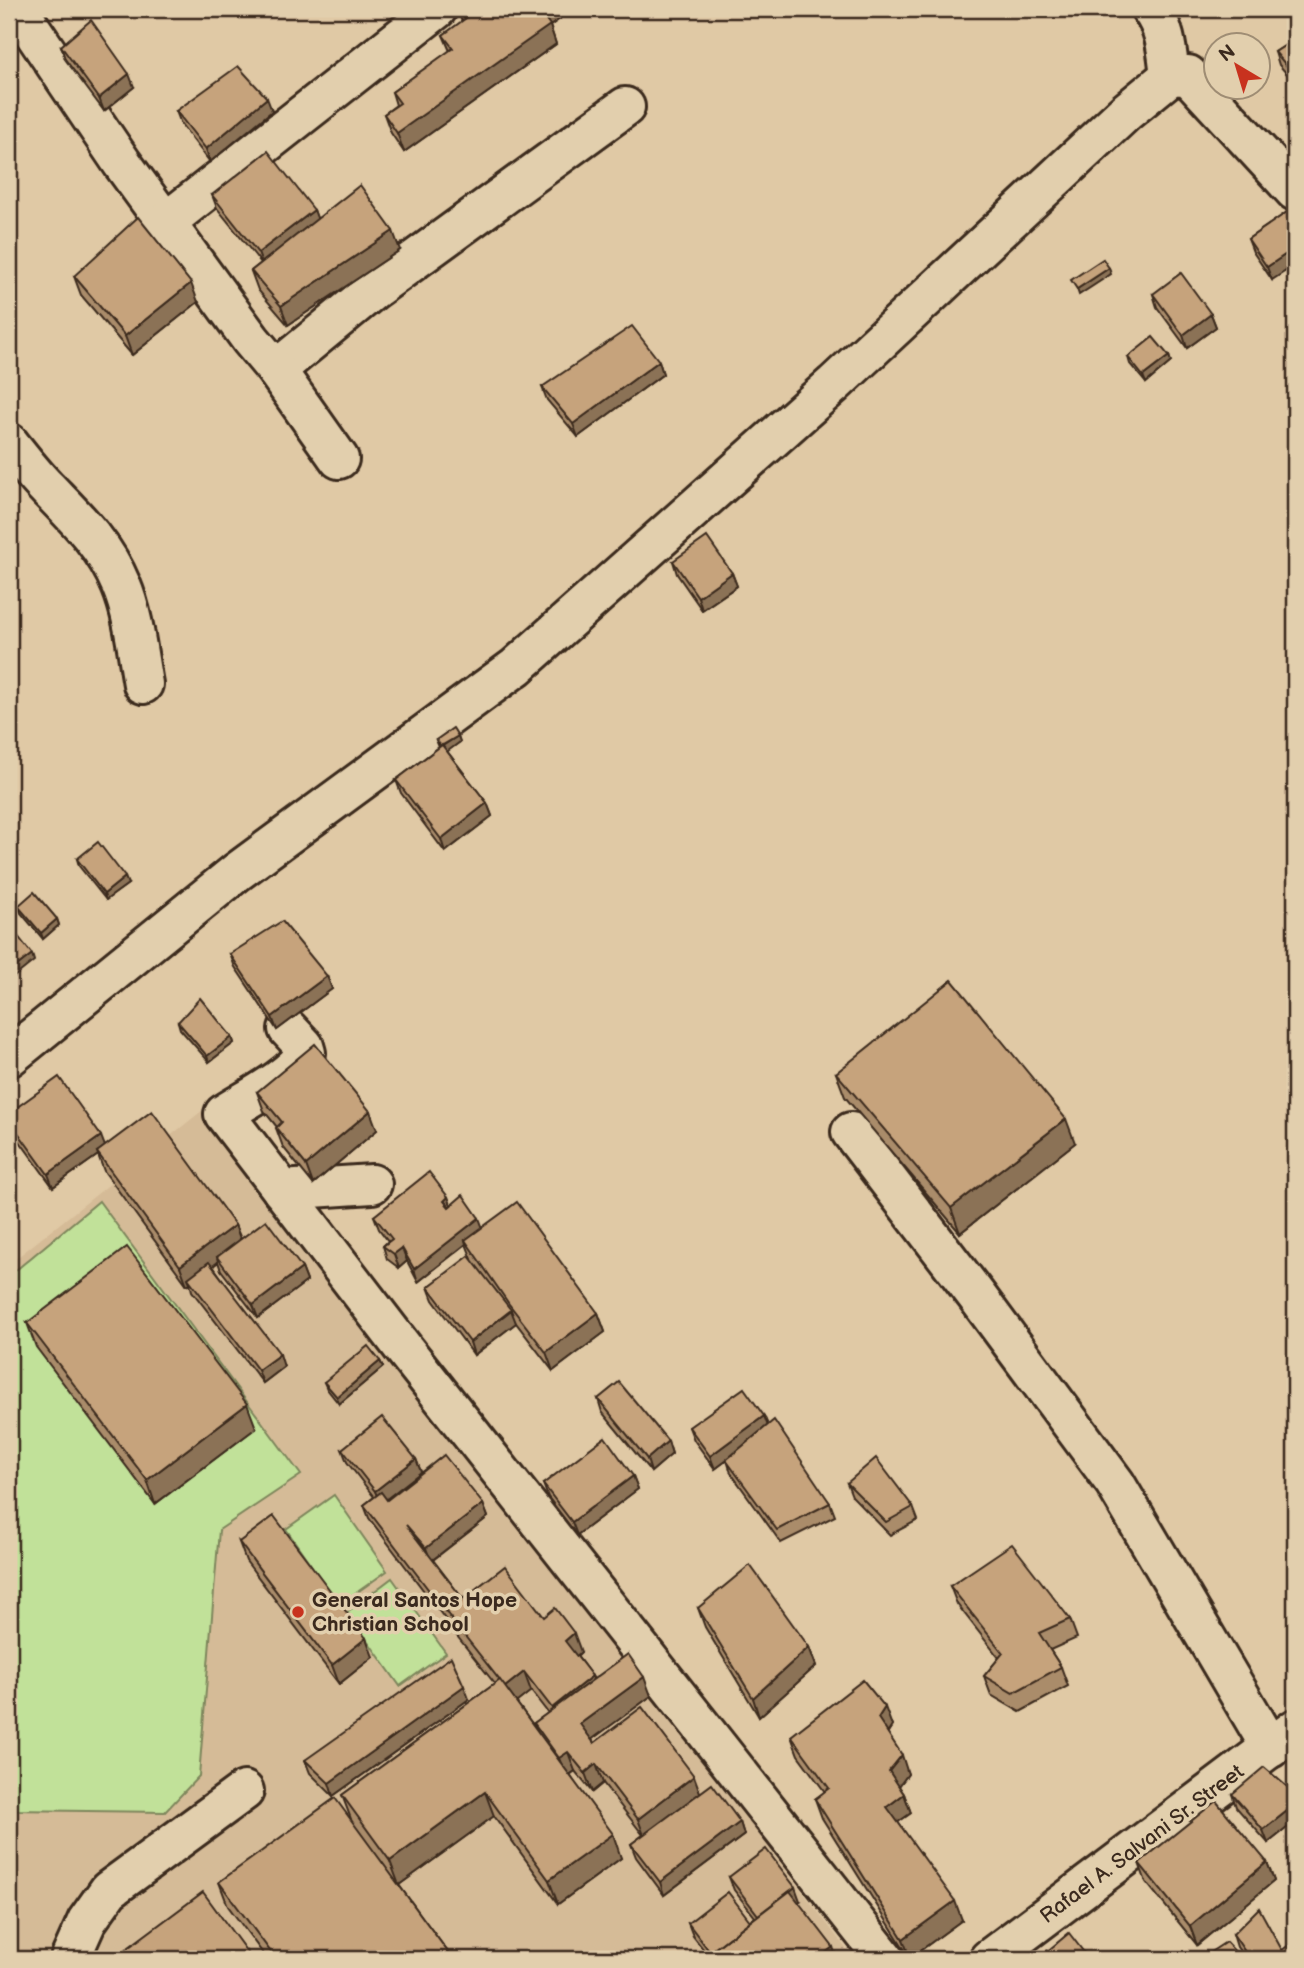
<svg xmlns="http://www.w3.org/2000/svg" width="1304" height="1968" font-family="'Balsamiq Sans',sans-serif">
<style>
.built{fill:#d5bb97}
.pitch{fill:#c1e199;stroke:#7e865c;stroke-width:2}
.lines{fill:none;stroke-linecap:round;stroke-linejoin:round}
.minor-casing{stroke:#3b2a1e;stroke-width:44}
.minor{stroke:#e2cfad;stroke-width:38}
.wall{fill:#aa8c6b;stroke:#3b2a1e;stroke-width:2;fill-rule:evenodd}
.shaded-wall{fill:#8b7257;stroke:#3b2a1e;stroke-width:2}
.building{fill:#c6a37c;stroke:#3b2a1e;stroke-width:2}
.poi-dot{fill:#c8321e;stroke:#e2cfad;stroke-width:2.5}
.labels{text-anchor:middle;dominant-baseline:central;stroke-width:7;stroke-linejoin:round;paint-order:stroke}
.poi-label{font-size:21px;font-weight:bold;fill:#3b2a1e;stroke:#e2cfad;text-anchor:start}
.street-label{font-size:21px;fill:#3b2a1e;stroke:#e2cfad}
</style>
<rect width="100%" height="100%" fill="#e0c9a5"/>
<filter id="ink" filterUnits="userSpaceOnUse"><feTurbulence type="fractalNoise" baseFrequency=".0143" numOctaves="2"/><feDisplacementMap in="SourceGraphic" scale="14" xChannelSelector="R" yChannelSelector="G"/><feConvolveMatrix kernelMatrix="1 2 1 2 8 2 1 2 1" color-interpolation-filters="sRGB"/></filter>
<g filter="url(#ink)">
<polygon class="built" points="203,1110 854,1959 9,1959 9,1264"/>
<g class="pitch">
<polygon points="99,1201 301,1475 219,1530 199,1776 165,1812 9,1810 9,1276"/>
<polygon points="334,1495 387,1571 339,1605 286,1529"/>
<polygon points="392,1578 446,1653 400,1686 347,1612"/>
</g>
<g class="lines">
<g class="minor-casing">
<g id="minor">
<polyline points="18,9 122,163 251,340 276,370 372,291 625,107"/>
<path d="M 1151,9 C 1166,29 1167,52 1170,76"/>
<polyline points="166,222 437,9"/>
<polyline points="276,370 339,459"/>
<path d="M 9,443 C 21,458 33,474 47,488 C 77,519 104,544 121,585 C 134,616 137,651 143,684"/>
<path d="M 288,1029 L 304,1046 L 306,1053 C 292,1077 247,1099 224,1114 L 404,1349 L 885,1959"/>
<polyline points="9,1057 237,872 516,667 834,384 1126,112 1170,76 1188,75 1295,191"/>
<polyline points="851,1132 976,1295 1115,1483 1271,1748"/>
<polyline points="282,1190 372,1184"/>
<polyline points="70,1959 87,1921 109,1890 244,1791"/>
<polyline points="989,1959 1295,1729"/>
</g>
</g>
<use href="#minor" class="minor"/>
</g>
<g class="wall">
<polygon points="457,9 556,9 560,19 550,26 556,44 404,152 391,133 384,114 396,105 392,92 450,51 443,35 462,22"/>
<polygon points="1295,39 1295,83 1279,65 1275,52"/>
<polygon points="61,46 134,87 104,111 65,59"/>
<polygon points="176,111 272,111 210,162 181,124"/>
<polygon points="212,195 314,210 317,219 400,250 288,325 258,290 251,271 261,263 217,208"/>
<polygon points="1293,208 1272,280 1253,252 1248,239"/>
<polygon points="74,276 198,302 132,355 81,295"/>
<polygon points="1153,294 1211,314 1216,327 1187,348 1157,307"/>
<polygon points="1169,356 1171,362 1146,383 1130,364 1128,357"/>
<polygon points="659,361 663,374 578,437 547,400 542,387"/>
<polygon points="673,561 732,573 737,586 702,610 677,574"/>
<polygon points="458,736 460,742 447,751 487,803 492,816 445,852 401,793 396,780 439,747 436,740"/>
<polygon points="77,859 128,884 106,900 79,866"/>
<polygon points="18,906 57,919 59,925 43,939 21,913"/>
<polygon points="230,954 327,976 332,989 277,1030 235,967"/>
<polygon points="178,1022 232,1037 234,1043 209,1062 180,1029"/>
<polygon points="836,1073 1075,1143 960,1233 845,1097"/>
<polygon points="257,1092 377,1130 313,1184 283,1147 276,1128 277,1127 264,1111"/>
<polygon points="9,1113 105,1146 235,1225 241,1239 302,1268 307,1281 258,1318 221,1270 218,1262 213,1266 284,1367 263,1383 192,1291 190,1283 187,1285 104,1171 98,1155 53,1187 11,1129 9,1123"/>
<polygon points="448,1197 451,1205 598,1313 605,1332 553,1371 516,1323 474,1355 433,1300 428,1287 472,1259 466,1244 418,1282 407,1261 399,1268 387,1259 383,1246 388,1241 379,1229 374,1216"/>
<polygon points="27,1323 256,1428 155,1504 36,1347"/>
<polygon points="380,1361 383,1367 339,1404 327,1389 324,1382"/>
<polygon points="598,1399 668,1441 672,1454 651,1472 602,1412"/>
<polygon points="764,1416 768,1425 830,1503 835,1516 781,1543 731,1473 727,1460 715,1469 694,1440 689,1427"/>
<path d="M 342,1449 L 416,1459 L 421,1472 L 386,1499 L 483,1504 L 488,1517 L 433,1560 L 463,1599 L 544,1617 L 581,1652 L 577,1656 L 594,1679 L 651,1696 L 592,1739 L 594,1743 L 700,1792 L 740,1822 L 744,1835 L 664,1895 L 636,1857 L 631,1844 L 643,1835 L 603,1783 L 592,1792 L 575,1771 L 570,1775 L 621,1858 L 558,1904 L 494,1816 L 399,1885 L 453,1959 L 267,1959 L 228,1906 L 219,1882 L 351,1819 L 342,1795 L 495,1684 L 453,1631 L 451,1627 L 369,1518 L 364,1505 L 374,1497 L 347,1462 ZM 531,1691 L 548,1713 L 534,1723 L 537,1730 L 516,1702 Z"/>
<polygon points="633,1476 638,1489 577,1535 548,1497 543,1484"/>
<polygon points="847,1483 913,1507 918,1520 890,1535 852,1496"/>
<polygon points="239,1542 373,1657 339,1684 246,1561"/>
<polygon points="950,1586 1070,1619 1077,1638 1050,1650 1061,1667 1068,1686 1020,1712 991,1695 984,1676 999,1658 957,1604"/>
<polygon points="698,1608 809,1647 816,1666 759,1717 705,1627"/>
<polygon points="469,1699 333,1796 310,1773 305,1760"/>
<polygon points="892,1726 887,1733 908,1774 899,1786 904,1794 911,1813 898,1822 962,1920 910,1958 822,1818 815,1799 825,1792 798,1755 791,1736"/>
<polygon points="1295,1789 1295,1829 1292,1824 1268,1843 1236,1807 1232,1794 1292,1791"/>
<polygon points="1267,1862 1274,1881 1197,1945 1146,1882 1139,1863"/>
<polygon points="729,1877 800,1901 798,1902 837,1959 707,1959 705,1956 707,1954 693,1936 688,1923 750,1921 755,1917 734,1890"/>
<polygon points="1233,1934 1282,1950 1295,1959 1246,1959 1237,1947"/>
</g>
<g class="shaded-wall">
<polygon points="541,9 556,9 560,19 550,26 556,44 404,152 397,133"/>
<polygon points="129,74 134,87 104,111 99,98"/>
<polygon points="267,98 272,111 210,162 206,149"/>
<polygon points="314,210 319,223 263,266 258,253"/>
<polygon points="393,231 400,250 288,325 281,306"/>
<polygon points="1295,248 1295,265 1272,280 1267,267"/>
<polygon points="1109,268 1111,274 1079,295 1077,289"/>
<polygon points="191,283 198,302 132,355 125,336"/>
<polygon points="1211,314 1216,327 1187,348 1183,335"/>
<polygon points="1169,356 1171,362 1146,383 1143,376"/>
<polygon points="659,361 663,374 578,437 573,424"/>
<polygon points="732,573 737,586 702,610 698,597"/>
<polygon points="458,736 460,742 444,754 441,747"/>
<polygon points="487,803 492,816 445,852 441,839"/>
<polygon points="125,877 128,884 106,900 104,894"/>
<polygon points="57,919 59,925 43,939 41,933"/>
<polygon points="32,954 34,961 9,981 9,972"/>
<polygon points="327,976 332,989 277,1030 272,1017"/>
<polygon points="232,1037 234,1043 209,1062 207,1056"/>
<polygon points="370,1111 377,1130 313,1184 306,1165"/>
<polygon points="1066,1119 1075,1143 960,1233 951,1208"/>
<polygon points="101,1136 106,1149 97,1152 98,1155 53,1187 48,1174"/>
<polygon points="448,1197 453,1210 444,1201"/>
<polygon points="479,1218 484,1231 465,1240 466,1244 418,1282 414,1269"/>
<polygon points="235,1225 242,1244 217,1257 218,1262 191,1282 188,1278 190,1283 187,1285 180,1266"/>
<polygon points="402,1248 407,1261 399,1268 394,1254"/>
<polygon points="302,1268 307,1281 258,1318 253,1305"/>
<polygon points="511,1310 516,1323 474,1355 470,1342"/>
<polygon points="598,1313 605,1332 553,1371 546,1352"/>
<polygon points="280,1354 284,1367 263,1383 258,1370"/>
<polygon points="380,1361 383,1367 339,1404 337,1397"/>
<polygon points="247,1404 256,1428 155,1504 147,1480"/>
<polygon points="764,1416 769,1429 715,1469 710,1456"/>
<polygon points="668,1441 672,1454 651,1472 647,1459"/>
<polygon points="416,1459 421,1472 380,1504 375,1491"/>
<polygon points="633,1476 638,1489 577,1535 572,1522"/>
<polygon points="483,1504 488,1517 431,1561 426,1548"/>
<polygon points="574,1633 581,1652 572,1660 565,1641"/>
<polygon points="366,1638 373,1657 339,1684 332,1665"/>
<polygon points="809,1647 816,1666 759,1717 753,1698"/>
<polygon points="524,1672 531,1691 512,1706 505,1687"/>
<polygon points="592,1676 599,1695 559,1727 552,1708"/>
<polygon points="644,1677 651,1696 587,1743 580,1724"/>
<polygon points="464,1686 469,1699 333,1796 329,1783"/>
<polygon points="885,1707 892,1726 885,1737 878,1718"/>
<polygon points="568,1752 575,1771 566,1777 559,1758"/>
<polygon points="902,1755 908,1774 896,1790 889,1771"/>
<polygon points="596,1764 603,1783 592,1792 585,1773"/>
<polygon points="694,1776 701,1795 645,1838 638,1819"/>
<polygon points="485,1792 494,1816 399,1885 390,1861"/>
<polygon points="904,1794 911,1813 894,1825 887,1807"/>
<polygon points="1287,1811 1292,1824 1268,1843 1263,1830"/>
<polygon points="740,1822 744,1835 664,1895 660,1882"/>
<polygon points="613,1834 621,1858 558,1904 549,1880"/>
<polygon points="1267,1862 1274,1881 1197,1945 1190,1926"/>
<polygon points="795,1887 800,1901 764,1929 759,1916"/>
<polygon points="955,1901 962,1920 910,1958 903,1939"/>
<polygon points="833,1947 837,1959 817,1959"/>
</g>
<g class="building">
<polygon points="459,9 541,9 539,10 550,25 397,133 384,114 400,103 392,92 453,48 443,35 466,18"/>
<polygon points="91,20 129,74 99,98 61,46"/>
<polygon points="1295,39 1295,76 1275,52"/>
<polygon points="238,66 267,98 206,149 176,111"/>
<polygon points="268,151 314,210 258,253 212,195"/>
<polygon points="360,185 393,231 281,306 251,271"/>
<polygon points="1293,208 1295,212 1295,248 1267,267 1248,239"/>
<polygon points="138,217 191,283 125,336 74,276"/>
<polygon points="1103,259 1109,268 1077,289 1071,280"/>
<polygon points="1181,273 1211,314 1183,335 1153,294"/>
<polygon points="632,326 659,361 573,424 542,387"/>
<polygon points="1153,337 1169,356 1143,376 1128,357"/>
<polygon points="707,537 732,573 698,597 673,561"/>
<polygon points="453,728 458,736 441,746 436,740"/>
<polygon points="442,745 487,803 441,839 396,780"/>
<polygon points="98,842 125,877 104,894 77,859"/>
<polygon points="34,892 57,919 41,933 18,906"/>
<polygon points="282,921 327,976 272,1017 230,954"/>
<polygon points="17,935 32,954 9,972 9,941"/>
<polygon points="952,980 1066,1119 951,1208 836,1073"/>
<polygon points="200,998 232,1037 207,1056 178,1022"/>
<polygon points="315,1044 370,1111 306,1165 276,1128 282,1122 257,1092"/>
<polygon points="59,1077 101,1136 48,1174 9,1120 9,1113"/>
<polygon points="152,1111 235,1225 180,1266 97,1152"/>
<polygon points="429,1172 448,1197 444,1201 449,1207 463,1195 479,1218 414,1269 402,1248 394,1254 383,1246 392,1239 374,1216"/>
<polygon points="517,1202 598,1313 546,1352 509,1304 465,1240"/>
<polygon points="266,1220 302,1268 253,1305 217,1257"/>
<polygon points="127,1247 247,1404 147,1480 27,1323"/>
<polygon points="469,1256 511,1310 470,1342 428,1287"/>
<polygon points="209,1262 280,1354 258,1370 188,1278"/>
<polygon points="368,1346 380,1361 337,1397 324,1382"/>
<polygon points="619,1382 668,1441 647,1459 598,1399"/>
<polygon points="744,1388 764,1416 710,1456 689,1427"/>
<polygon points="382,1417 416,1459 375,1491 342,1449"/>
<polygon points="774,1420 830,1503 777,1530 726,1460"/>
<polygon points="605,1437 633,1476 572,1522 543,1484"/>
<polygon points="444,1455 483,1504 426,1548 406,1525 463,1599 446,1612 447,1614 364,1505 381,1492 387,1500"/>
<polygon points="876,1458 913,1507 886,1522 847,1483"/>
<polygon points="274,1516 366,1638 332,1665 239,1542"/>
<polygon points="1012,1544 1070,1619 1039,1633 1061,1667 1013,1693 984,1676 1003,1653 950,1586"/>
<polygon points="750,1565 809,1647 753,1698 698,1608"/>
<polygon points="505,1566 544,1617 555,1608 574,1633 565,1641 592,1676 552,1708 524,1672 505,1687 446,1612"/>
<polygon points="628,1654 644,1677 580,1724 594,1743 642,1707 694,1776 638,1819 596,1764 585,1773 568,1752 559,1758 534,1723"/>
<polygon points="451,1657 464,1686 329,1783 305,1760"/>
<polygon points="500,1680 613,1834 549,1880 485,1792 390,1861 342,1795"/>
<polygon points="863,1680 885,1707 878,1718 902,1755 889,1771 904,1794 887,1807 955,1901 903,1939 815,1799 829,1788 791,1736"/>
<polygon points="1264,1767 1292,1791 1295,1789 1295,1823 1287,1811 1263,1830 1232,1794"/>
<polygon points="712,1784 740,1822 660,1882 631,1844"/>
<polygon points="335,1798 453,1959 276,1959 219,1882"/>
<polygon points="1216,1801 1267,1862 1190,1926 1139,1863"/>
<polygon points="766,1849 795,1887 758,1915 729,1877"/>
<polygon points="790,1891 833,1947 817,1959 708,1959 705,1956"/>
<polygon points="203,1892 252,1959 113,1959"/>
<polygon points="728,1892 750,1921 710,1952 688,1923"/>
<polygon points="1259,1908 1282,1950 1295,1941 1295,1959 1250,1959 1233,1934"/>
<polygon points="1069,1933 1089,1959 1038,1959"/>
<polygon points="1226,1942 1242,1959 1200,1959"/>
<polygon points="1187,1954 1195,1959 1180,1959"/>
</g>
</g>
<circle class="poi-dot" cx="298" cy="1612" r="7"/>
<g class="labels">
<g class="poi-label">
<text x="312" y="1600">General Santos Hope<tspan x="312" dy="24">Christian School</tspan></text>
</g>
<g class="street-label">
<text transform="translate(1142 1844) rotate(-37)">Rafael A. Salvani Sr. Street</text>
</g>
</g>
<rect width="1304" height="1968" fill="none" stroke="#e2cfad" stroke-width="35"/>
<rect x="18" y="18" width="1269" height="1933" fill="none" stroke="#3b2a1e" stroke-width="2.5" filter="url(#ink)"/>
<g transform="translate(1237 66) rotate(322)"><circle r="33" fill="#e2cfad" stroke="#9f8d74" stroke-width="2"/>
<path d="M0-5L12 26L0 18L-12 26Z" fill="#c8321e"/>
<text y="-10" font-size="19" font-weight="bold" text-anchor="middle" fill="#3b2a1e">N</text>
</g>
</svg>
